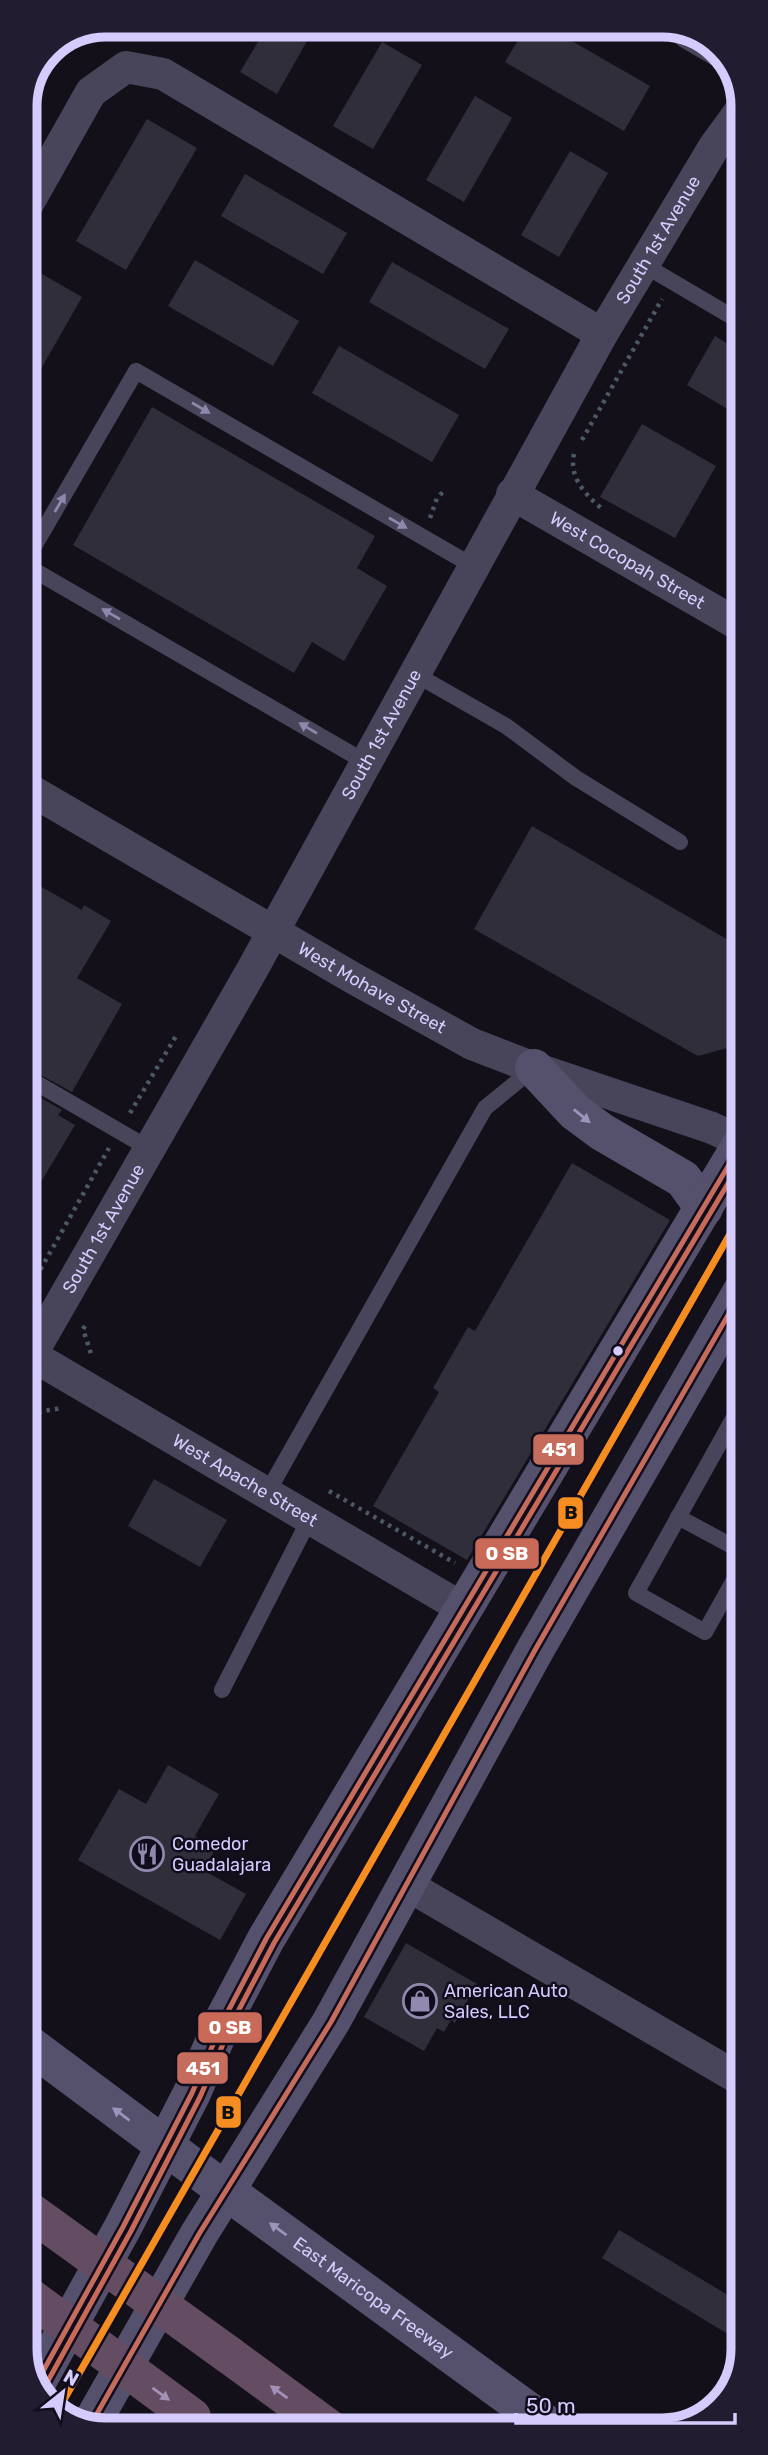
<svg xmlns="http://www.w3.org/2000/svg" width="768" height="2455" font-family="Rubik,sans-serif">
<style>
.building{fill:#312e3c}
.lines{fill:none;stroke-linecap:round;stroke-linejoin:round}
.path{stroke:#4c5866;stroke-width:4.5;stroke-dasharray:3.5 5;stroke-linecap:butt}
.lane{stroke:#48455b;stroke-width:16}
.street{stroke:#48455b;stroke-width:32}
.secondary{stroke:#55516d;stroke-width:38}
.highway{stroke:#644d62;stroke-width:38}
.highway-bridge{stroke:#644d62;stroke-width:38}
.bus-1-casing{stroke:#110d1d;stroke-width:10}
.bus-2-casing{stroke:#110d1d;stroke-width:10}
.bus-1{stroke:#c56c5c;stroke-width:5}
.bus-2{stroke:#c86a57;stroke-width:5}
.rail-1-casing{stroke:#110d1d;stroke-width:12}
.rail-1{stroke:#f58d20;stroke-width:7}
.oneway{fill:#8e88ac}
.oneway2{fill:#9b94bc}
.oneway3{fill:#a292b7}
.bus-dot{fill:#d5cbfd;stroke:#110d1d;stroke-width:2.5}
.labels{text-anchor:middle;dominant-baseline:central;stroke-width:5;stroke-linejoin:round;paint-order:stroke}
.street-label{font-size:18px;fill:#d5cbfd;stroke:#110d1d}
.poi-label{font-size:18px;fill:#d5cbfd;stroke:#110d1d;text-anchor:start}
.rim{fill:none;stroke:#d5cbfd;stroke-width:9}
.line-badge{stroke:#110d1d;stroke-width:2.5}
.badge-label{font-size:19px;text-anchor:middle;font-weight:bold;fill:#fff}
.pale-badge-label{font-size:19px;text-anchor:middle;font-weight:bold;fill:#111}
</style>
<rect width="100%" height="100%" fill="#13101a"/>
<g class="building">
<polygon points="268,25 316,25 277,94 240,72"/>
<polygon points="527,25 544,25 650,86 624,131 505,62"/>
<polygon points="382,42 422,65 373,149 333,126"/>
<polygon points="475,96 512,118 464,202 426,180"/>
<polygon points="147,119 197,148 126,270 76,241"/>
<polygon points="570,151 608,173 559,257 521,235"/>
<polygon points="245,174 347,233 323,274 221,216"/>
<polygon points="195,260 299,321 273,366 168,306"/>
<polygon points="392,262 509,329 485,369 369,302"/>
<polygon points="42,274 82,297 25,397 25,303"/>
<polygon points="715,336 741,352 741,417 687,385"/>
<polygon points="339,346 459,415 432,462 312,393"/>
<polygon points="152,407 375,536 357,568 387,586 344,661 312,642 294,673 73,545"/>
<polygon points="642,424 716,466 675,538 600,497"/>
<polygon points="532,826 742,948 742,1044 698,1056 474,929"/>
<polygon points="26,878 82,910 84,905 111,921 77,978 122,1004 72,1092 26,1067"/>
<polygon points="26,1089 62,1110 58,1115 75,1125 26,1207"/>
<polygon points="572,1163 670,1220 467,1560 373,1506 439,1392 433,1388 468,1327 475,1331"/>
<polygon points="154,1479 227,1520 200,1567 128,1526"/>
<polygon points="168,1765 219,1794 195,1836 216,1848 203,1870 246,1894 220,1940 78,1860 119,1789 146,1804"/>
<polygon points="406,1943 477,1984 455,2023 451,2020 444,2032 437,2028 424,2051 364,2017"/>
<polygon points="619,2230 743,2304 743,2343 602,2258"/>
</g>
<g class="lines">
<g class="path">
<polyline points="582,440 662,299"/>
<path d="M 574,454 C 569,477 584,493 601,508"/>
<polyline points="430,518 437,498 446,489"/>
<polyline points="130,1113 176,1036"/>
<polyline points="26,1289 30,1288 109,1148"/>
<polyline points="85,1326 83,1329 91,1354"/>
<polyline points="26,1422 32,1413 62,1408"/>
<polyline points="329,1491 455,1563"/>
</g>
<g class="lane">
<polyline points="644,265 741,322"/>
<polyline points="25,562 136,371 473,566"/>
<polyline points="25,565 367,763"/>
<polyline points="415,674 506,726 576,778 680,842"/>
<polyline points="26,1077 150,1149"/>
<polyline points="742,1403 636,1593 705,1632 743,1564"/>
<polyline points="267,1493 485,1108 534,1068"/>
<polyline points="678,1517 743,1552"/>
<polyline points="222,1690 310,1518"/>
</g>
<g class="street">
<polyline points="688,33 719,51"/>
<polyline points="25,209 91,92 126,67 163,74 602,334"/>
<path id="s1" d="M 512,494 L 741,626"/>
<path id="s2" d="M 25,787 L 353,978 L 472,1044 L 534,1068 L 712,1128 L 742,1142"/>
<path id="s3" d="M 26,1352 L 464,1609"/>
<path id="s4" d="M 26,1364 L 252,970 L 602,334 L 714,147 L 741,110"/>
<polyline points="407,1885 743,2081"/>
</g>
<g class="secondary">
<polyline points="534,1068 575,1112 602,1132 683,1179 704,1208"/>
<path id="s5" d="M 27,2043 L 196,2169 L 552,2428"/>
<polyline points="36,2384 123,2227 192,2093 225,2017 266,1939 742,1143"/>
<polyline points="90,2426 199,2234 331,2022 535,1650 742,1291"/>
</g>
<polyline class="highway" points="229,2355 330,2429"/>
<g class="highway-bridge">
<polyline points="28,2210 229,2355"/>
<polyline points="27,2295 192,2417"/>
</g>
<g class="bus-1-casing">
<g id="bus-1">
<polyline points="36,2384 123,2227 192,2093 225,2017 266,1939 742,1143"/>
<polyline points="90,2426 199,2234 331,2022 535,1650 742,1291"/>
</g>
</g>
<g class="bus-2-casing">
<polyline id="bus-2" points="44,2388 131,2231 200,2097 233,2021 274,1943 742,1160"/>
</g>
<use href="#bus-1" class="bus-1"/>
<use href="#bus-2" class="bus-2"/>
<g class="rail-1-casing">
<polyline id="rail-1" points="57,2412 742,1213"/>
</g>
<use href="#rail-1" class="rail-1"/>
</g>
<defs><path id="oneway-solid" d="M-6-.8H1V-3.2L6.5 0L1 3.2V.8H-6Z" transform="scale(1.75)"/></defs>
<g class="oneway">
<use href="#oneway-solid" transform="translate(201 408) rotate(30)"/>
<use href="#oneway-solid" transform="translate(60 503) rotate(-60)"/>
<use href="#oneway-solid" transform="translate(398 523) rotate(30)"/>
<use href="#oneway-solid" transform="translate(111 614) rotate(-150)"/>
<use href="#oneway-solid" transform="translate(308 728) rotate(-149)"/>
</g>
<g class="oneway2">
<use href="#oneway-solid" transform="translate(582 1116) rotate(39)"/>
<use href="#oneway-solid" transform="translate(121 2114) rotate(-143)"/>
<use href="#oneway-solid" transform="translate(278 2229) rotate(-144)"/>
</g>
<g class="oneway3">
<use href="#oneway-solid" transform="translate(279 2392) rotate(-144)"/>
<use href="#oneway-solid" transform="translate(161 2394) rotate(36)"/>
</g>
<defs>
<g id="restaurant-ring" transform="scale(1.75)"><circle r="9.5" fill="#110d1d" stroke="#918aae" stroke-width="1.5"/><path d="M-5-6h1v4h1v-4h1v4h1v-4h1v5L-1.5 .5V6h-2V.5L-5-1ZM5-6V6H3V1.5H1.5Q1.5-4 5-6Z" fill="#918aae"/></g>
<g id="shop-ring" transform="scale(1.75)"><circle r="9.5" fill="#110d1d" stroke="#918aae" stroke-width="1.5"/><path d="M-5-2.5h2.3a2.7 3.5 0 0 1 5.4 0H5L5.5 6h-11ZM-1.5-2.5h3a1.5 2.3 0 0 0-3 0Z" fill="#918aae"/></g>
</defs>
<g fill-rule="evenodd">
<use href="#restaurant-ring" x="147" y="1854"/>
<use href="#shop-ring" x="420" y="2001"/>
</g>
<circle class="bus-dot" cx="618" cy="1351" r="6"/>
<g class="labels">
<g class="street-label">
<text stroke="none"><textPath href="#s4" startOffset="1290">South 1st Avenue</textPath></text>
<text stroke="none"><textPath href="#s1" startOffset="133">West Cocopah Street</textPath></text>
<text stroke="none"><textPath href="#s4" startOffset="723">South 1st Avenue</textPath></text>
<text stroke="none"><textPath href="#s2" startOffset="401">West Mohave Street</textPath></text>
<text stroke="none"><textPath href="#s4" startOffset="156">South 1st Avenue</textPath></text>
<text stroke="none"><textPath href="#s3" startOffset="254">West Apache Street</textPath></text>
<text stroke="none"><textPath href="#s5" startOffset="430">East Maricopa Freeway</textPath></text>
</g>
<g class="poi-label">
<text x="172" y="1844">Comedor<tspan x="172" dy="21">Guadalajara</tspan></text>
<text x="444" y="1991">American Auto<tspan x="444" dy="21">Sales, LLC</tspan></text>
</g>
</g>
<path d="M0 0H768V2455H0ZM106 37H662A69 69 0 0 1 731 106V2349A69 69 0 0 1 662 2418H106A69 69 0 0 1 37 2349V106A69 69 0 0 1 106 37Z" fill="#211c2f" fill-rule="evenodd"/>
<path class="rim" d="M106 37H662A69 69 0 0 1 731 106V2349A69 69 0 0 1 662 2418H106A69 69 0 0 1 37 2349V106A69 69 0 0 1 106 37Z"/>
<g class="line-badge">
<rect x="532" y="1433" width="53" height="33" rx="7" fill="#c56c5c"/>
<rect x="557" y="1496" width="27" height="34" rx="7" fill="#f58d20"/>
<rect x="474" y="1537" width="66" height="33" rx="7" fill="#c86a57"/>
<rect x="197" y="2011" width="66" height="33" rx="7" fill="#c86a57"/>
<rect x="176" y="2051" width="53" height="34" rx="7" fill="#c56c5c"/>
<rect x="215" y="2095" width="27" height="34" rx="7" fill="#f58d20"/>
</g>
<g class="badge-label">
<text x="559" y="1456">451</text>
<text x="507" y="1560">0 SB</text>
<text x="230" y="2034">0 SB</text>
<text x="203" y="2075">451</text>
</g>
<g class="pale-badge-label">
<text x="571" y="1519">B</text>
<text x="228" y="2119">B</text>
</g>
<g transform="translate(63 2392) rotate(30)" stroke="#110d1d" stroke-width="5" paint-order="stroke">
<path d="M0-5L12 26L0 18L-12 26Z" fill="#d5cbfd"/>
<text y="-10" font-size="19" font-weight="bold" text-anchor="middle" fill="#d5cbfd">N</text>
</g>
<path d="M516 2413v10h219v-10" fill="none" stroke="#d5cbfd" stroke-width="3.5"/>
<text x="526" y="2413" font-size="21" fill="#d5cbfd" stroke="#110d1d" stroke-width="5" paint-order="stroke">50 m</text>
</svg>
